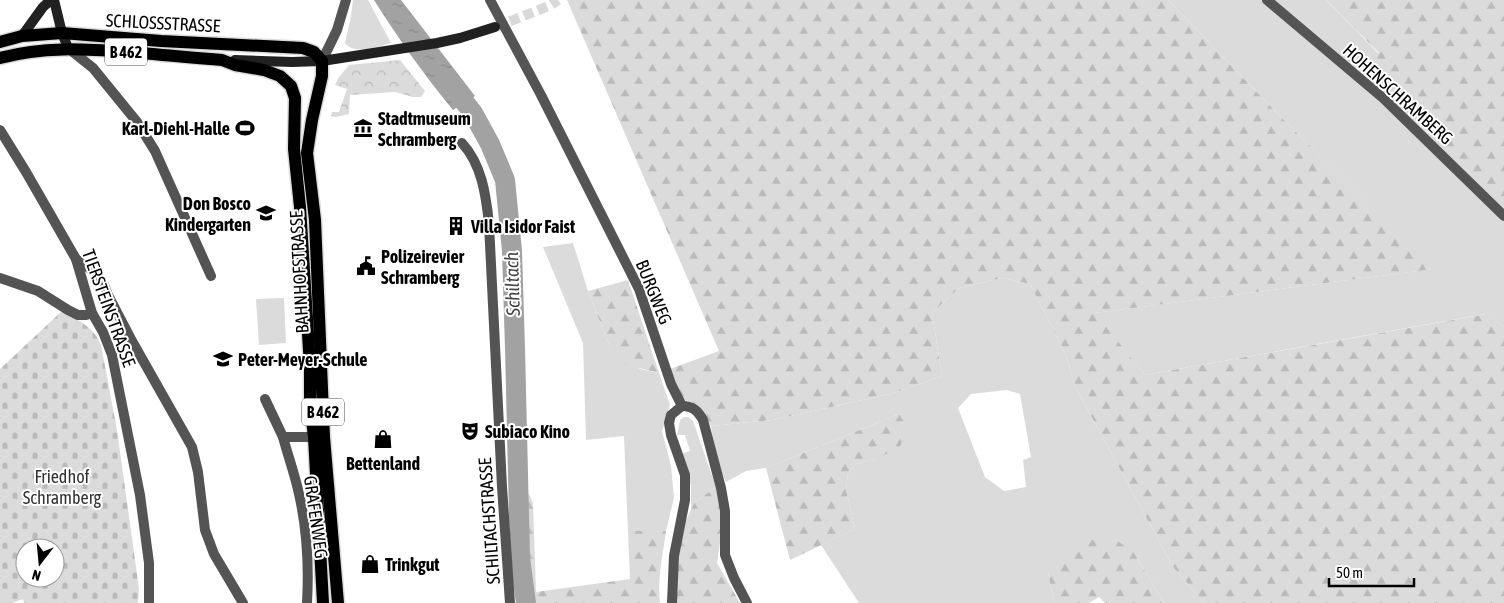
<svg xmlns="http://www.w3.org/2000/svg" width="1504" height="603" font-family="'Asap Condensed',sans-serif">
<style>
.grass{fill:#dbdbdb;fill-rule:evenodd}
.forest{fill:url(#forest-firs)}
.cemetery{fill:url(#cemetery-stones);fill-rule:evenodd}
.park{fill:url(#park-crowns)}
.water{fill:url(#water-ripples)}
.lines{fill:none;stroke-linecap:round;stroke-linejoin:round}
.river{stroke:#a2a2a2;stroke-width:20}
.secondary-tunnel{stroke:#d9d9d9;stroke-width:10;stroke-dasharray:10 5;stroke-linecap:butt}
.primary-casing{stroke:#dbdbdb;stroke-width:15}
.street{stroke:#545454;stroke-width:10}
.secondary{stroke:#212121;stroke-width:10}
.primary{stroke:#000;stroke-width:12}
.labels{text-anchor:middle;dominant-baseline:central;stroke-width:4;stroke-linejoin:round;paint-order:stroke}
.shield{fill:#fff;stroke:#4c4c4c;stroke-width:1}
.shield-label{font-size:16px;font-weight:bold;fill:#000}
.street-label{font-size:18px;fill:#000;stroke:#fff}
.poi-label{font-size:18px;font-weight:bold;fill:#000;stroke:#fff;text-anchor:start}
.park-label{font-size:18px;fill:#323232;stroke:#fff}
.water-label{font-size:19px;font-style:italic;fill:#434343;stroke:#fff}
</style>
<defs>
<pattern id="forest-firs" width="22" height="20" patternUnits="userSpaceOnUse" patternTransform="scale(1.25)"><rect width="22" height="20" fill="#dbdbdb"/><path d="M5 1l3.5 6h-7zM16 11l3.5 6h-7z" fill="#bababa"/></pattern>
<pattern id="cemetery-stones" width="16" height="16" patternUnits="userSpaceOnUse" patternTransform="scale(1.25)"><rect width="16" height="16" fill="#dbdbdb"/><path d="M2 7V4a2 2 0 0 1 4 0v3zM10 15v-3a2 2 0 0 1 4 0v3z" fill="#bababa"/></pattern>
<pattern id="park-crowns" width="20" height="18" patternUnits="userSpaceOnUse" patternTransform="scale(1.25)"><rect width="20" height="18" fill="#dbdbdb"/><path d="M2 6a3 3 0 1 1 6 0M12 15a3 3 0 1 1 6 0" fill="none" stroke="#bababa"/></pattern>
<pattern id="water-ripples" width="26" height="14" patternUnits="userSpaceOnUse" patternTransform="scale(1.25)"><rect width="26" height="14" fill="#a2a2a2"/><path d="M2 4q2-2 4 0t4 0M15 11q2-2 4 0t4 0" fill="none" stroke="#8a8a8a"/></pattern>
</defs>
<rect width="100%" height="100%" fill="#fff"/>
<g class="grass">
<path d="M 353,0 L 368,0 L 391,43 C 379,47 353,55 345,43 L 351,16 Z"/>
<polygon points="1168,0 1326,0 1379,54 1361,71 1504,212 1504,327 1485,314 1145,375 1094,313 1433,269 1276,112"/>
<polygon points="573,243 588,291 610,347 640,369 659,373 670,405 662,431 671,466 674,498 666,531 628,531 624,436 586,440 583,343 543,247"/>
<path d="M 1002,278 L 1030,284 L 1065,353 L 1076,388 L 1173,567 L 1204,603 L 1164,603 L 1134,553 L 1048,573 L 1054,603 L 859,603 L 821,545 L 855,529 L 846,490 L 848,473 L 857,463 L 875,459 L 899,414 L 766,468 L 746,471 L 726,482 C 717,464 713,446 711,426 L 773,420 L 894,393 L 942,376 L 932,313 L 959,288 ZM 1007,390 L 1020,394 L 1031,457 L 1023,460 L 1026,487 L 1004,491 L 985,477 L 958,408 L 971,394 Z"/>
<polygon points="284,298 286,343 259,345 256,299"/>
<polygon points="684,417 688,417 693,421 716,487 694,503 691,509 691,486 681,454 690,451 685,435 677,435 680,420"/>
</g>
<g class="forest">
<path d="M 567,0 L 1168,0 L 1276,112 L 1434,269 L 1095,313 L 1145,375 L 1486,314 L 1504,327 L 1504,603 L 1204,603 L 1173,567 L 1076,388 L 1065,353 L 1030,284 L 1002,278 L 959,288 L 932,313 L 942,376 L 894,393 L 773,420 L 711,426 C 703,410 700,406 682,399 L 670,369 L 719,351 Z"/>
<polygon points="1326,0 1504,0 1504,212 1360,71 1379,53"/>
<polygon points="628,280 659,373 623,364 610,347 588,291"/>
<polygon points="899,414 906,426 900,448 875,459 857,463 848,473 846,490 855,529 790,560 766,468"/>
<polygon points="716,487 723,522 717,563 740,603 675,603 673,570 683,527 694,503"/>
<path d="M 523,494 L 529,494 L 533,503 L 536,592 L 630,579 L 628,531 L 666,531 C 663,555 657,579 660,603 L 529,603 L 525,556 Z"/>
<polygon points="1108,534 1134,553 1164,603 1105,603 1099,597 1089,603 1054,603 1048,573 1081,544"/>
</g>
<path class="cemetery" d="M 62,311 C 78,320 94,327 101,345 L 117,430 L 139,589 L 138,603 L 24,603 L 23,599 L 12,603 L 0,603 L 0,369 ZM 25,548 L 55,548 L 55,578 L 25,578 Z"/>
<polygon class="park" points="400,60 425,91 421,97 413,97 395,92 350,95 349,114 336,117 331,116 332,112 339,112 347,89 335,85 339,77 349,65"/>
<path class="water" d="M 374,0 L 401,0 L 475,96 L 453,110 C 424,75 398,38 374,0 Z"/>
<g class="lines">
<polyline class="river" points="449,82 473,113 490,144 505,180 512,251 515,348 520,558 526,603"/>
<polyline class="secondary-tunnel" points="496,27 551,5 558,0"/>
<g class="primary-casing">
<g id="primary">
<polyline points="0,42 22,36 62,33 161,41 303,48 314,52 322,61 322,76 312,120 307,153 315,220 324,437 338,603"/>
<path d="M 0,58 C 43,46 85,49 130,52 C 160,55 191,57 222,60 L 235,65 L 264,70 L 280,76 L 291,86 L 295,98 L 294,149 L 300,207 L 310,366 L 310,402 L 314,437 L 323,603"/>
</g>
</g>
<g class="street">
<polyline points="490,0 541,95 639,289 671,384 682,406"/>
<polyline points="1267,0 1383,98 1504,216"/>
<polyline points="68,48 93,68 137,122 155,151 211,276"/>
<polyline points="322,61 337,30 346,0"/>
<polyline points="0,130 26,172 76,259 92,313 103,332 112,355 140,495 149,563 149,603"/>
<path d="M 462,143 C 482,165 486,195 489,224 L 502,487 L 510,603"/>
<polyline points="76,259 93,271 104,285 108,295 132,341 192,447 198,472 205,530 214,554 243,603"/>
<polyline points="0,278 38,291 68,310 78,315 86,315 92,313"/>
<polyline points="265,399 283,437 322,437"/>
<path d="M 682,406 C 693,406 698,411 703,420 L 721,488 L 725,511 L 725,555 L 734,578 L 747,603"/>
<path d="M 283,437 C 288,456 295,475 299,494 C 307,529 309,567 307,603"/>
<polyline points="672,603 674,556 685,500 685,475 671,435 669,423 671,415 682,406"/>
</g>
<g class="secondary">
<polyline points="54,0 62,33 68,48"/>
<polyline points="22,36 43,7 51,0"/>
<polyline points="235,60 292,62 322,61 437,43 460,38 495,27"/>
</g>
<use href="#primary" class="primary"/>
</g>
<defs>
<g id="stadium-bare" transform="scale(1.5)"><path d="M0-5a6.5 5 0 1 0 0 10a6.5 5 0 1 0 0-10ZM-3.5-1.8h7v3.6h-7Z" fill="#000" stroke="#fff" stroke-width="2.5" paint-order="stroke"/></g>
<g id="museum-bare" transform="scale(1.5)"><path d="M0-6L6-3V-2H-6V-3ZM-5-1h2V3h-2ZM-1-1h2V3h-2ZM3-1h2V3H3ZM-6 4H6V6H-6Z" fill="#000" stroke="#fff" stroke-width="2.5" paint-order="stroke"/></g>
<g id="school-bare" transform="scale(1.5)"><path d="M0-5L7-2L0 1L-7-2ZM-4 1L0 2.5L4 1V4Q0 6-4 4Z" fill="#000" stroke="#fff" stroke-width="2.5" paint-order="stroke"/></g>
<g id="building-bare" transform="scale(1.5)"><path d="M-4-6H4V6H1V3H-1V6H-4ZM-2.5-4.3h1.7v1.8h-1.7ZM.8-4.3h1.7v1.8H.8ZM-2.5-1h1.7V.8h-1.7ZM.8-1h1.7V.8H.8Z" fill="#000" stroke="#fff" stroke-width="2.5" paint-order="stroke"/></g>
<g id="civic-bare" transform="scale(1.5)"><path d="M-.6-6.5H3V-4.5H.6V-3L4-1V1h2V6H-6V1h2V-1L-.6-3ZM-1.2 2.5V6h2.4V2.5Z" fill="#000" stroke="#fff" stroke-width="2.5" paint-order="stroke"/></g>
<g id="theatre-bare" transform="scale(1.5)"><path d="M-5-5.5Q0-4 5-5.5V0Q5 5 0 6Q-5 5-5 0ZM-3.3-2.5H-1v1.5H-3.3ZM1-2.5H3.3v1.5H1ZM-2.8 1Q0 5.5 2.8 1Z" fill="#000" stroke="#fff" stroke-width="2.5" paint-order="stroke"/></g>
<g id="shop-bare" transform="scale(1.5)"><path d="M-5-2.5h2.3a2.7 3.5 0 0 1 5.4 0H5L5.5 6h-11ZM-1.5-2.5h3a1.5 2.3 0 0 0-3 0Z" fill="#000" stroke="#fff" stroke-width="2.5" paint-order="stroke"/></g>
</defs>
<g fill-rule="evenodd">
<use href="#stadium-bare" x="245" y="128"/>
<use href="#museum-bare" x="363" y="128"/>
<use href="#school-bare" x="266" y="213"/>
<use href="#building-bare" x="456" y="226"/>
<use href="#civic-bare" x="366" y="266"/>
<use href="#school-bare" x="223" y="359"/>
<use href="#theatre-bare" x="470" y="431"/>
<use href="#shop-bare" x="383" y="439"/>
<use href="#shop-bare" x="370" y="564"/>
</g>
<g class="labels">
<g class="shield">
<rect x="105" y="38.5" width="42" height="27" rx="4"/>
<rect x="302" y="398.5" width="42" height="27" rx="4"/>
</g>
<g class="shield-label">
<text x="126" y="52">B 462</text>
<text x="323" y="412">B 462</text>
</g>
<g class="street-label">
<text transform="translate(163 23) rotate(3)">SCHLOSSSTRASSE</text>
<text transform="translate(1398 94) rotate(42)">HOHENSCHRAMBERG</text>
<text transform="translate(299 272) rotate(-93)">BAHNHOFSTRASSE</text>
<text transform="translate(654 292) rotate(68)">BURGWEG</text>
<text transform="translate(109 308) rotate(70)">TIERSTEINSTRASSE</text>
<text transform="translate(316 517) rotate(82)">GRAFENWEG</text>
<text transform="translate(489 521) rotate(-94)">SCHILTACHSTRASSE</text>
</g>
<g class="poi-label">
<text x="378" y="118">Stadtmuseum<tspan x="378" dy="21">Schramberg</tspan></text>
<text x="230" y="128" text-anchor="end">Karl-Diehl-Halle</text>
<text x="251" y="203" text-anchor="end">Don Bosco<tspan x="251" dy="21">Kindergarten</tspan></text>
<text x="471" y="226">Villa Isidor Faist</text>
<text x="381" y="256">Polizeirevier<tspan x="381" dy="21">Schramberg</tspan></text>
<text x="238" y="359">Peter-Meyer-Schule</text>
<text x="485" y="431">Subiaco Kino</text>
<text x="383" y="463" text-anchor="middle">Bettenland</text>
<text x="385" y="564">Trinkgut</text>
</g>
<g class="park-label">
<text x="62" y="476">Friedhof<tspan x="62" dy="21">Schramberg</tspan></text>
</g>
<g class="water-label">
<text transform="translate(512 284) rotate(-92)">Schiltach</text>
</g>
</g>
<g transform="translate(40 563) rotate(196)"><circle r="24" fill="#ffffff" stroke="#999999"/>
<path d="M0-4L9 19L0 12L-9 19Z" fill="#000000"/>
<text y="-8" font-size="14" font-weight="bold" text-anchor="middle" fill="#000000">N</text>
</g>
<path d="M1329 578v8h85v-8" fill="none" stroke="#000000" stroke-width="2.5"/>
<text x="1336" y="578" font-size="15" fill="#000000" stroke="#ffffff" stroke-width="4" paint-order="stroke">50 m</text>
</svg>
